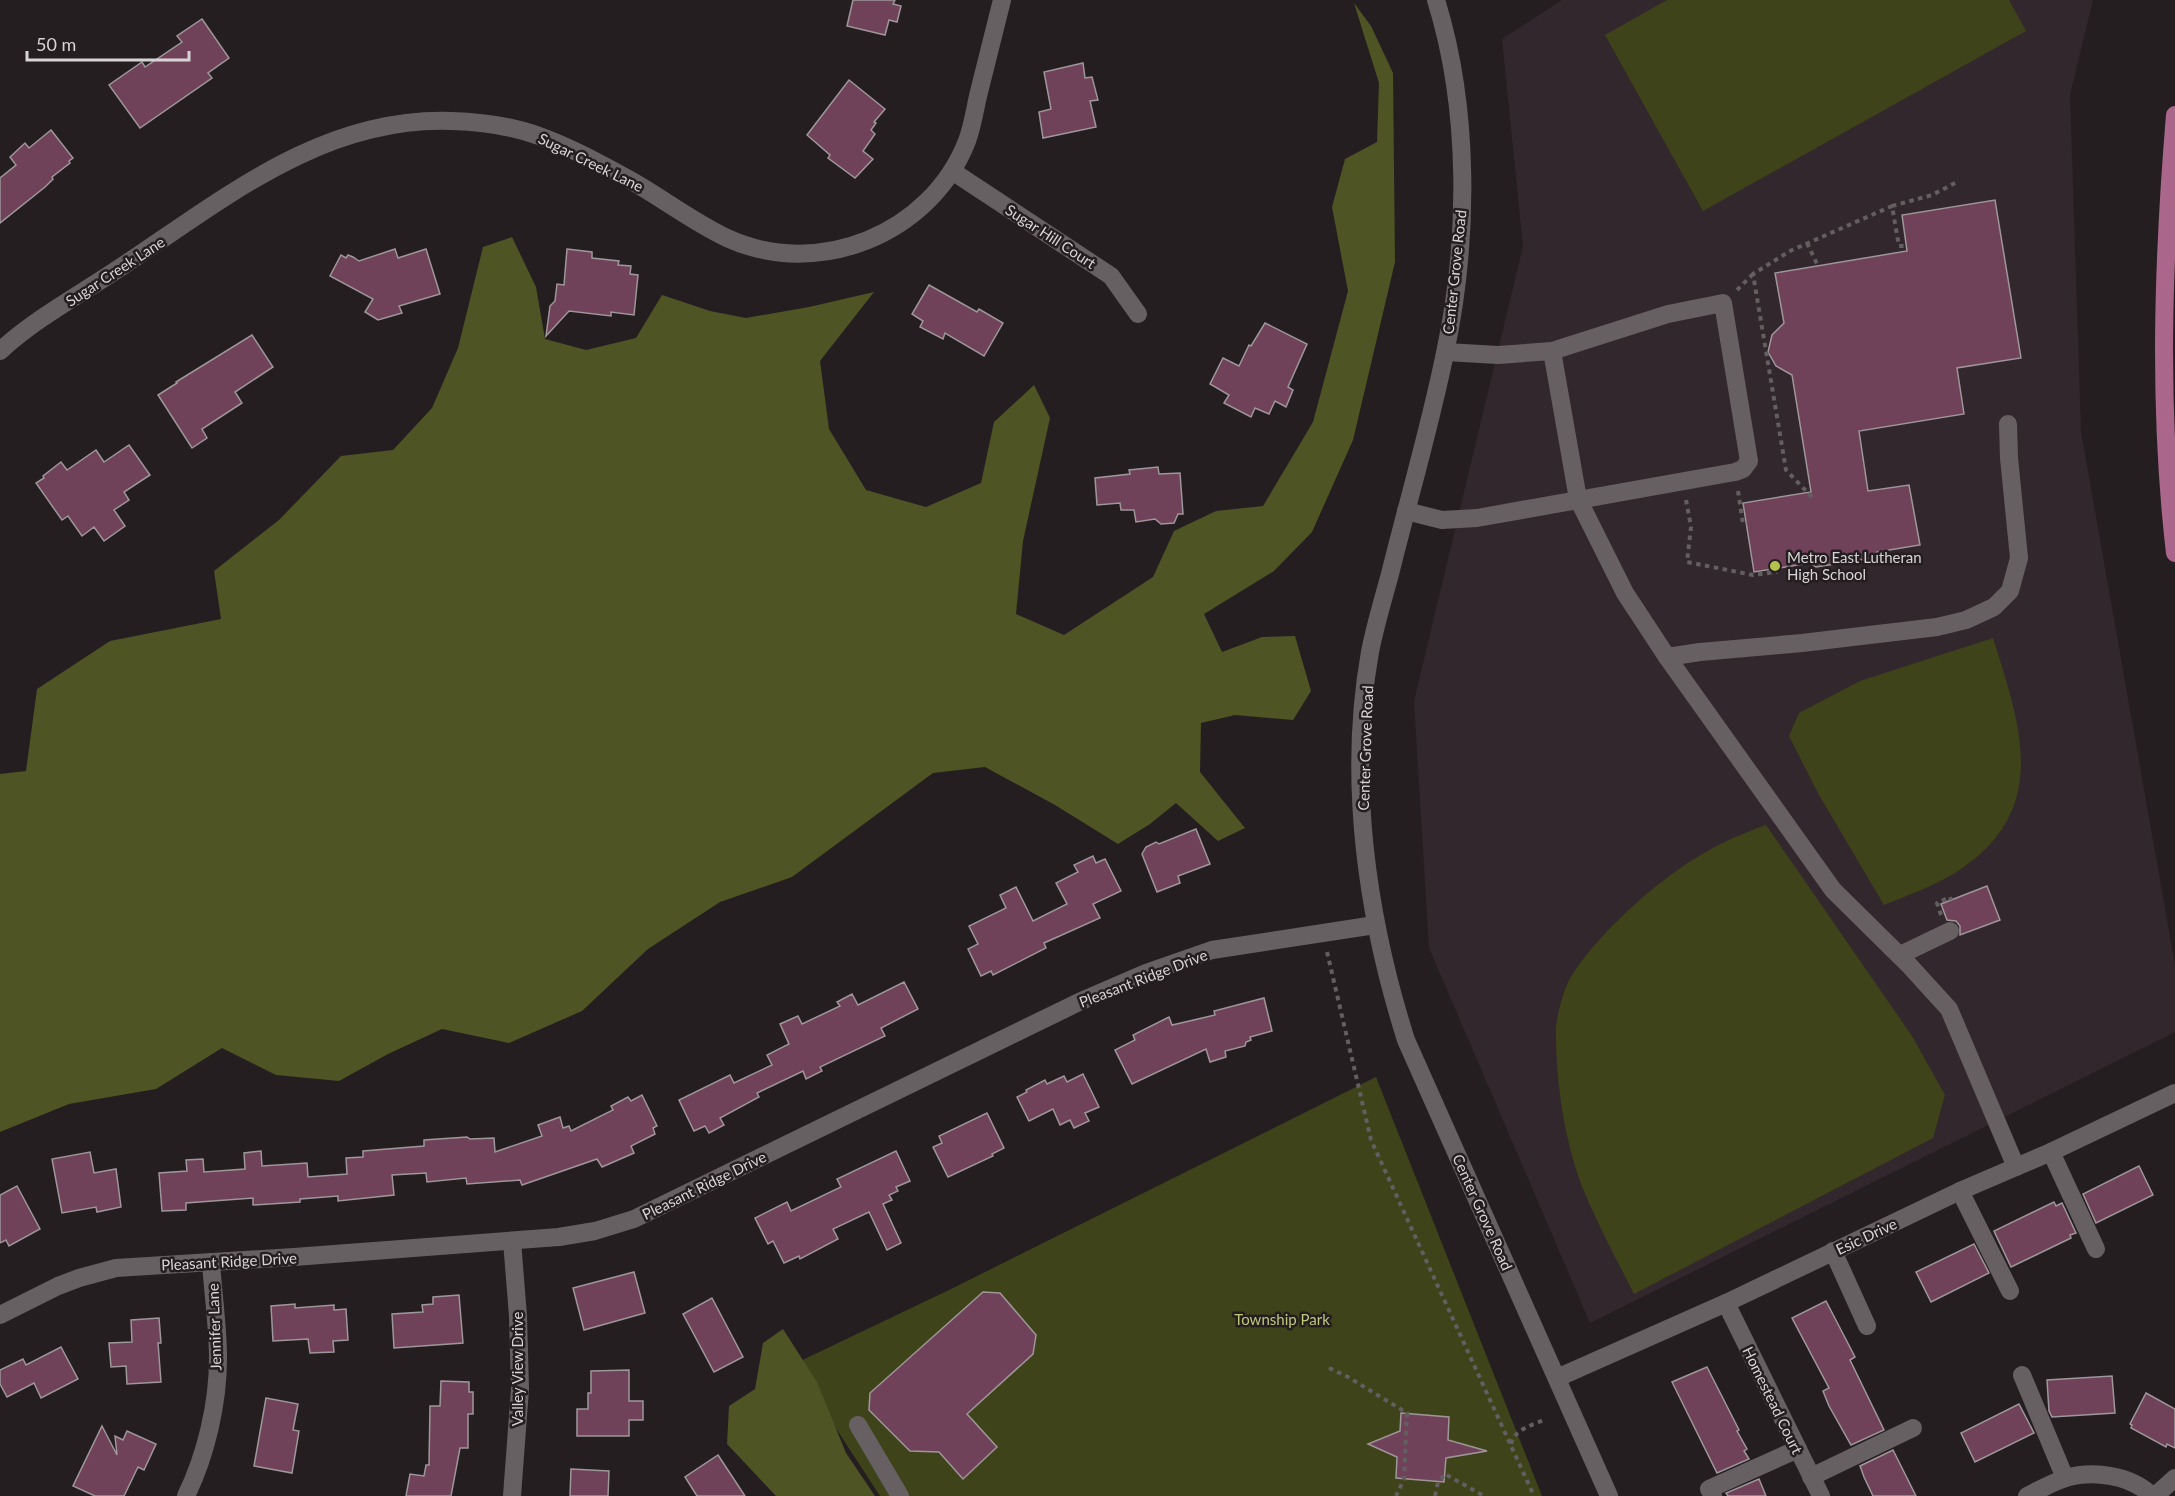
<svg xmlns="http://www.w3.org/2000/svg" width="2175" height="1496" font-family="Lato,sans-serif">
<style>
.built{fill:#32272c}
.green{fill:#3e431a}
.forest{fill:#4e5423}
.building{fill:#704259;stroke:#9e9699;stroke-width:1.5}
.lines{fill:none;stroke-linecap:round;stroke-linejoin:round}
.path{stroke:#635e60;stroke-width:4;stroke-dasharray:4.5 4.5;stroke-linecap:butt}
.minor{stroke:#676063;stroke-width:18}
.major{stroke:#ab678b;stroke-width:18}
.poi-dot{fill:#b5c24a;stroke:#241e21;stroke-width:2}
.labels{text-anchor:middle;dominant-baseline:central;stroke-width:5;stroke-linejoin:round;paint-order:stroke}
.street-label{font-size:15px;fill:#d8d4d5;stroke:#241e21}
.poi-label{font-size:15px;fill:#d8d4d5;stroke:#241e21;text-anchor:start}
.park-label{font-size:15px;fill:#bdc77a;stroke:#241e21}
</style>
<rect width="100%" height="100%" fill="#241e21"/>
<polygon class="built" points="1562,0 2093,0 2070,95 2081,432 2175,965 2175,1032 1590,1323 1429,948 1414,701 1523,246 1502,39"/>
<g class="green">
<polygon points="1667,0 2009,0 2026,31 1703,211 1605,35"/>
<path d="M 1993,638 C 2021,727 2052,812 1955,873 C 1933,886 1907,896 1884,905 L 1819,795 L 1789,736 L 1799,713 L 1860,681 Z"/>
<path d="M 1766,825 L 1912,1036 L 1945,1095 L 1933,1138 L 1634,1294 C 1618,1262 1600,1229 1586,1196 C 1565,1147 1555,1080 1556,1027 C 1557,1015 1562,998 1566,987 C 1576,962 1612,925 1632,907 C 1675,868 1712,844 1766,825 Z"/>
<polygon points="1376,1077 1542,1496 880,1496 794,1364 949,1290"/>
</g>
<g class="forest">
<polygon points="1354,3 1371,26 1393,73 1395,262 1353,440 1312,532 1274,571 1204,614 1222,652 1262,637 1295,636 1311,691 1293,720 1235,715 1201,723 1200,772 1245,828 1218,841 1176,803 1150,824 1118,844 1055,805 985,767 933,773 792,877 720,902 648,949 582,1011 509,1043 442,1029 388,1054 339,1081 276,1075 222,1048 156,1089 69,1104 0,1132 0,774 26,771 37,689 110,641 221,619 214,571 279,520 341,456 393,450 432,408 458,348 483,247 512,237 536,287 545,339 586,350 636,338 662,295 710,311 746,318 809,307 874,292 820,361 829,429 866,490 926,507 981,483 994,422 1034,385 1050,418 1023,541 1016,614 1064,635 1153,577 1174,531 1216,511 1263,506 1313,422 1348,291 1332,207 1345,159 1377,142 1379,83"/>
<polygon points="783,1329 817,1382 846,1453 875,1496 776,1496 727,1444 729,1406 755,1389 763,1343"/>
</g>
<g class="building">
<polygon points="853,0 895,0 893,4 901,6 897,22 889,20 885,35 847,26"/>
<polygon points="202,19 229,58 208,73 212,78 140,128 109,85 142,62 145,67 182,42 177,36"/>
<polygon points="1083,63 1085,78 1092,77 1098,100 1090,101 1096,127 1043,138 1039,112 1051,109 1044,72"/>
<polygon points="849,80 885,109 874,122 876,123 871,130 875,134 863,151 873,159 855,178 828,158 830,155 807,135"/>
<polygon points="51,130 73,158 69,161 70,163 52,177 53,179 45,187 0,223 0,178 16,165 10,157 25,143 29,148"/>
<polygon points="1995,200 2021,358 1957,368 1964,414 1859,431 1868,491 1909,485 1920,545 1877,552 1873,558 1816,567 1810,563 1754,572 1743,503 1811,492 1792,375 1776,366 1768,352 1772,335 1784,323 1775,273 1907,251 1902,215"/>
<polygon points="395,249 398,258 426,249 440,294 399,306 402,313 378,320 365,312 373,299 330,276 341,255 346,258 348,255 353,257 359,261"/>
<polygon points="567,249 592,252 592,258 619,261 618,265 631,266 630,274 638,275 634,315 611,312 611,316 569,311 546,336 550,306 555,301 557,284 564,285"/>
<polygon points="929,285 977,312 979,309 1003,323 984,356 945,333 943,339 920,327 923,321 912,314"/>
<polygon points="1265,323 1307,344 1288,387 1293,390 1286,407 1275,401 1269,414 1255,408 1251,417 1224,403 1229,395 1210,384 1223,358 1239,366 1249,345 1251,346"/>
<polygon points="252,335 273,367 235,392 242,403 202,429 207,438 192,448 158,395 177,383 176,382"/>
<polygon points="129,445 150,475 124,492 129,500 114,510 125,526 104,541 94,527 82,536 68,516 62,520 36,483 44,478 43,476 61,462 67,470 96,450 104,462"/>
<polygon points="1158,467 1159,474 1180,473 1183,514 1178,514 1174,523 1161,524 1155,519 1136,522 1134,510 1121,510 1120,503 1097,505 1095,478 1130,474 1129,470"/>
<polygon points="1196,829 1210,864 1178,876 1180,883 1157,892 1142,854 1146,847 1156,842 1159,844"/>
<polygon points="1093,856 1096,863 1105,859 1121,891 1093,904 1100,918 1044,943 1046,948 993,975 991,971 981,976 968,949 978,944 969,926 1006,908 1000,895 1016,887 1033,921 1067,904 1056,883 1078,872 1074,865"/>
<polygon points="1987,886 2000,920 1960,935 1960,926 1956,921 1947,920 1941,904"/>
<polygon points="904,982 918,1009 881,1028 885,1036 820,1067 822,1071 806,1079 803,1071 757,1093 759,1097 720,1118 724,1125 709,1133 705,1126 694,1131 679,1100 730,1075 734,1083 772,1065 767,1055 789,1044 780,1024 798,1016 802,1024 840,1006 837,1002 852,994 858,1005"/>
<polygon points="1264,998 1272,1031 1250,1037 1251,1040 1246,1042 1245,1046 1225,1051 1226,1057 1210,1062 1206,1049 1132,1084 1115,1050 1135,1040 1133,1035 1169,1017 1172,1025 1215,1015 1214,1011"/>
<polygon points="1083,1074 1099,1107 1085,1113 1089,1121 1074,1128 1070,1120 1060,1125 1053,1109 1029,1121 1017,1097 1027,1092 1026,1090 1045,1080 1047,1084 1064,1076 1067,1082"/>
<polygon points="642,1095 657,1126 653,1128 655,1134 631,1146 634,1153 602,1167 597,1159 522,1185 520,1180 467,1184 466,1178 427,1182 426,1173 392,1175 394,1195 338,1201 338,1196 300,1199 300,1202 253,1205 253,1198 186,1203 186,1210 162,1211 159,1173 187,1171 186,1160 203,1159 204,1172 245,1169 244,1153 261,1151 262,1166 307,1163 308,1177 347,1174 346,1158 363,1157 363,1151 424,1146 424,1140 467,1137 470,1139 494,1138 495,1152 542,1136 538,1125 560,1117 563,1128 569,1126 571,1131 613,1110 611,1106 628,1097 631,1101"/>
<polygon points="987,1113 1004,1148 992,1154 993,1156 948,1177 933,1147 942,1143 939,1136"/>
<polygon points="896,1151 910,1181 896,1187 898,1191 889,1195 892,1200 883,1204 901,1243 887,1250 869,1212 833,1229 838,1239 800,1259 799,1256 784,1263 773,1241 768,1244 755,1218 787,1202 791,1211 841,1187 837,1179"/>
<polygon points="90,1152 94,1173 116,1169 121,1207 97,1212 96,1207 62,1213 52,1159"/>
<polygon points="2139,1166 2153,1195 2096,1223 2083,1194"/>
<polygon points="17,1186 40,1229 9,1246 6,1240 0,1243 0,1195"/>
<polygon points="2054,1202 2056,1206 2062,1203 2076,1233 2070,1235 2071,1238 2011,1267 1994,1231"/>
<polygon points="1974,1244 1989,1273 1931,1302 1916,1272"/>
<polygon points="634,1272 645,1313 584,1330 573,1288"/>
<polygon points="983,1292 1000,1293 1036,1335 1033,1354 967,1414 997,1447 963,1479 939,1452 910,1451 869,1410 870,1393"/>
<polygon points="459,1295 463,1343 394,1348 392,1314 423,1312 422,1305 433,1304 433,1297"/>
<polygon points="712,1298 743,1357 714,1372 683,1314"/>
<polygon points="1826,1301 1855,1357 1850,1360 1884,1430 1851,1445 1829,1406 1823,1391 1829,1388 1792,1318"/>
<polygon points="295,1304 295,1308 334,1305 334,1310 346,1309 348,1340 333,1341 334,1352 310,1353 308,1339 273,1341 271,1306"/>
<polygon points="159,1318 161,1343 158,1343 161,1382 127,1384 126,1366 111,1367 109,1343 132,1342 131,1320"/>
<polygon points="61,1347 78,1379 41,1398 34,1383 7,1397 0,1384 0,1370 23,1359 26,1365"/>
<polygon points="1707,1367 1739,1430 1737,1431 1747,1449 1744,1451 1749,1459 1717,1473 1672,1382"/>
<polygon points="629,1370 629,1401 643,1401 643,1420 629,1420 629,1436 577,1436 577,1409 588,1409 588,1393 591,1393 591,1371"/>
<polygon points="2112,1376 2115,1413 2052,1417 2049,1411 2047,1380"/>
<polygon points="441,1381 469,1382 469,1392 473,1392 473,1414 468,1414 468,1448 460,1448 451,1496 406,1496 410,1474 424,1476 426,1465 429,1465 430,1406 440,1406"/>
<polygon points="2146,1393 2175,1409 2175,1448 2167,1444 2166,1447 2131,1428 2132,1425 2130,1424"/>
<polygon points="266,1398 298,1404 293,1430 299,1431 292,1473 254,1466"/>
<polygon points="2019,1404 2034,1433 1975,1462 1961,1433"/>
<polygon points="1401,1413 1449,1417 1448,1440 1487,1451 1446,1458 1444,1482 1396,1478 1397,1457 1368,1444 1400,1431"/>
<polygon points="102,1426 117,1455 115,1436 123,1440 127,1431 156,1444 144,1470 138,1467 124,1496 95,1496 73,1486"/>
<polygon points="1893,1450 1916,1496 1873,1496 1864,1477 1860,1466"/>
<polygon points="718,1455 745,1496 697,1496 685,1477"/>
<polygon points="571,1469 609,1471 608,1496 570,1496"/>
<polygon points="1759,1479 1766,1496 1728,1496 1726,1493"/>
</g>
<g class="lines">
<g class="path">
<polyline points="1892,206 1932,195 1957,182"/>
<polyline points="1807,243 1818,266"/>
<polyline points="1737,290 1753,274"/>
<polyline points="1738,491 1743,524 1746,523"/>
<polyline points="1812,497 1786,470 1753,274 1790,251 1892,206 1899,246 1906,246"/>
<polyline points="1686,500 1691,527 1687,562 1753,575 1776,572 1775,568"/>
<polyline points="1941,915 1937,903 1950,897 1951,900"/>
<polyline points="1327,952 1371,1140 1534,1496"/>
<polyline points="1329,1368 1348,1377 1407,1413 1404,1479 1396,1496"/>
<path d="M 1511,1444 C 1514,1429 1533,1425 1546,1419"/>
<polyline points="1435,1496 1438,1482 1445,1474 1484,1496"/>
</g>
<g class="minor">
<path d="M 1436,0 C 1470,109 1469,241 1445,353 C 1430,427 1408,501 1390,574 C 1383,600 1375,626 1370,652 C 1347,780 1367,917 1406,1040 L 1609,1496"/>
<polyline points="952,171 1111,276 1138,314"/>
<path d="M 0,351 C 37,317 83,293 124,265 C 225,198 324,116 452,121 C 481,122 512,126 539,136 C 570,147 601,164 630,180 C 662,198 693,222 727,238 C 818,280 931,234 967,141 C 973,125 975,108 979,92 C 987,61 994,31 1002,0"/>
<polyline points="1552,351 1578,499 1625,593 1667,657 1833,890 1908,964 1949,1009 2016,1167"/>
<polyline points="1406,511 1442,520 1477,518 1735,472 1743,469 1749,461 1723,303 1668,314 1552,351 1498,355 1446,352"/>
<polyline points="1667,657 1700,652 1802,643 1937,627 1966,620 1994,607 2010,591 2019,558 2009,458 2008,424"/>
<polyline points="1900,955 1950,931"/>
<polyline points="2051,1152 2096,1249"/>
<polyline points="1960,1191 2010,1291"/>
<polyline points="512,1241 518,1316 520,1389 512,1496"/>
<polyline points="1833,1251 1867,1326"/>
<polyline points="1726,1303 1821,1496"/>
<polyline points="0,1315 58,1286 79,1278 116,1268 294,1257 559,1237 595,1231 634,1219 1079,1002 1146,973 1212,950 1375,925"/>
<polyline points="2022,1375 2065,1478"/>
<polyline points="1557,1378 1726,1303 1960,1191 2051,1152 2175,1093"/>
<polyline points="858,1425 900,1496"/>
<polyline points="1811,1477 1913,1428"/>
<path d="M 186,1496 C 206,1455 218,1404 218,1358 C 218,1327 213,1294 211,1262"/>
<polyline points="1713,1496 1709,1489 1798,1449"/>
<path d="M 2027,1496 C 2039,1490 2053,1482 2066,1478 C 2093,1470 2131,1475 2152,1496"/>
<polyline points="2155,1496 2175,1478"/>
</g>
<path class="major" d="M 2175,115 C 2163,260 2158,407 2175,553"/>
</g>
<circle class="poi-dot" cx="1775" cy="566" r="6"/>
<g class="labels">
<g class="street-label">
<text transform="translate(591 162) rotate(26)">Sugar Creek Lane</text>
<text transform="translate(1051 236) rotate(33)">Sugar Hill Court</text>
<text transform="translate(115 271) rotate(-33)">Sugar Creek Lane</text>
<text transform="translate(1454 272) rotate(-84)">Center Grove Road</text>
<text transform="translate(1365 748) rotate(-88)">Center Grove Road</text>
<text transform="translate(1143 978) rotate(-21)">Pleasant Ridge Drive</text>
<text transform="translate(704 1185) rotate(-26)">Pleasant Ridge Drive</text>
<text transform="translate(1483 1212) rotate(66)">Center Grove Road</text>
<text transform="translate(1866 1236) rotate(-25)">Esic Drive</text>
<text transform="translate(229 1261) rotate(-3)">Pleasant Ridge Drive</text>
<text transform="translate(214 1327) rotate(-92)">Jennifer Lane</text>
<text transform="translate(517 1369) rotate(-90)">Valley View Drive</text>
<text transform="translate(1773 1400) rotate(64)">Homestead Court</text>
</g>
<g class="poi-label">
<text x="1787" y="557">Metro East Lutheran<tspan x="1787" dy="17">High School</tspan></text>
</g>
<g class="park-label">
<text x="1282" y="1319">Township Park</text>
</g>
</g>
<path d="M27 51v9h162v-9" fill="none" stroke="#d8d4d5" stroke-width="3"/>
<text x="36" y="51" font-size="18" fill="#d8d4d5" stroke="#241e21" stroke-width="4.5" paint-order="stroke">50 m</text>
</svg>
